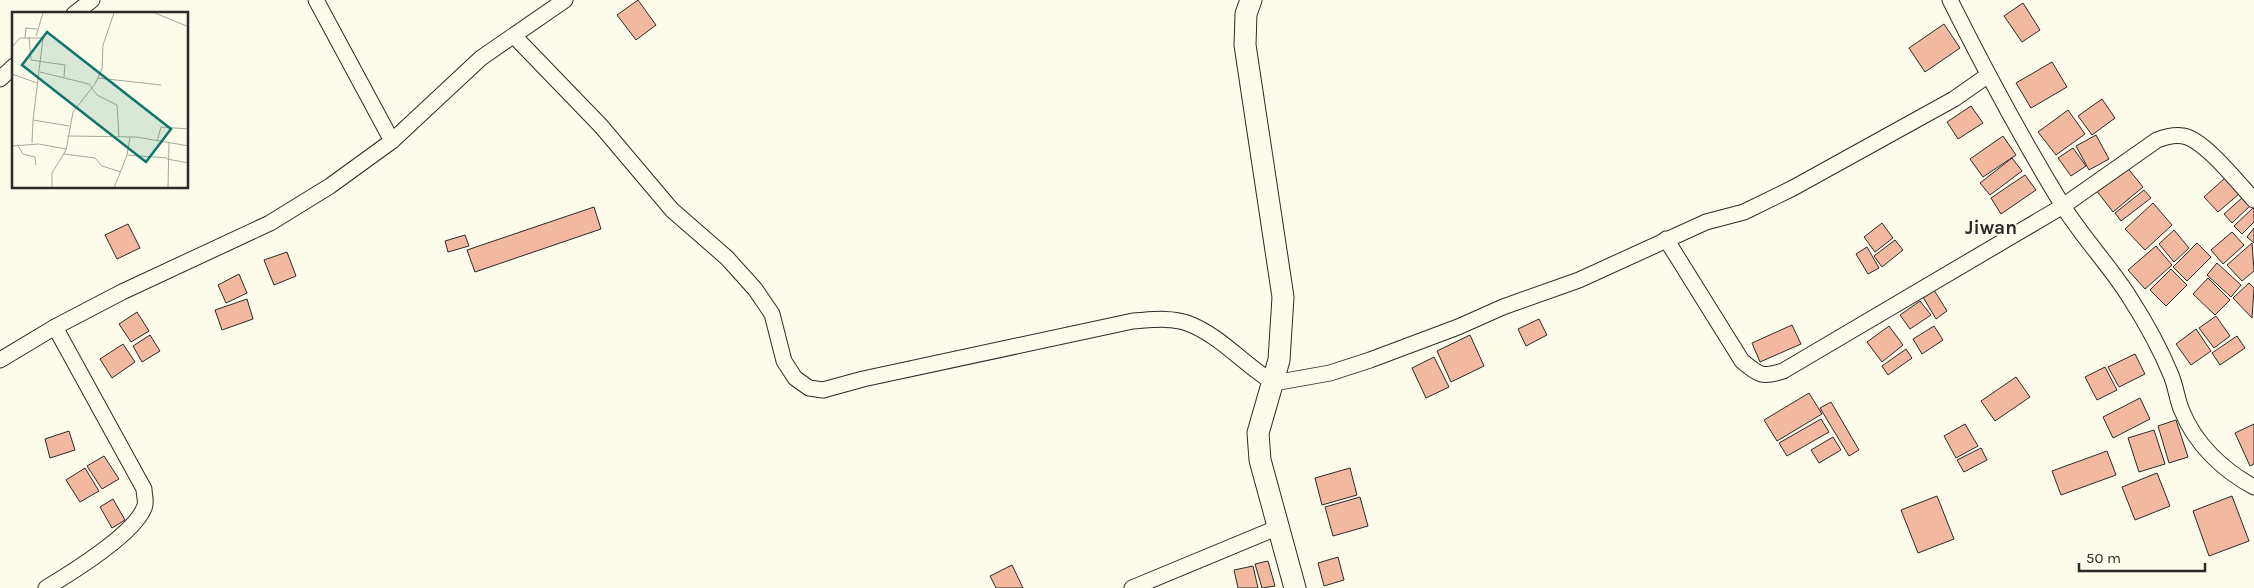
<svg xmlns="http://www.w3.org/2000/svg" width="2254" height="588" font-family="Karla,sans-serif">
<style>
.building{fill:#f2b8a0;stroke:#2b2b2b}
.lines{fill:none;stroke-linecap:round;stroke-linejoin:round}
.street-casing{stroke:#2b2b2b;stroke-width:17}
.secondary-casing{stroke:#2b2b2b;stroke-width:23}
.street{stroke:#fdfbea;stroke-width:15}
.secondary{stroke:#fdfbea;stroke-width:21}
.labels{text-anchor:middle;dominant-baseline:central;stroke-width:4;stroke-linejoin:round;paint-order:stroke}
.quarter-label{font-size:19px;font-weight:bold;fill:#2b2b2b;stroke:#fdfbea}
.inset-road{fill:none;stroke:#a9a89e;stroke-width:1}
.view{fill:#0f766e;fill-opacity:0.15;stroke:#0f766e;stroke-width:2.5}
.inset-edge{fill:none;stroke:#2b2b2b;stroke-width:2.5}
</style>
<rect width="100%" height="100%" fill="#fdfbea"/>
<g class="building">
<polygon points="638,0 656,25 636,40 617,15"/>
<polygon points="2023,3 2040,30 2022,42 2004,16"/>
<polygon points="1944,24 1960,48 1925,72 1909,48"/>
<polygon points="2052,62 2067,87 2031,108 2016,83"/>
<polygon points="2102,99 2115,118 2092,135 2078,116"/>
<polygon points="1971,106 1983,123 1958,139 1947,122"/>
<polygon points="2068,110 2085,134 2056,155 2038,132"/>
<polygon points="2096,135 2109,159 2089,170 2076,146"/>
<polygon points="2003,136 2016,155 1983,177 1970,159"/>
<polygon points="2073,148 2086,166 2071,176 2058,158"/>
<polygon points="2012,158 2022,171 1990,195 1980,183"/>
<polygon points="2126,166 2143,187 2113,212 2096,190"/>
<polygon points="2025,175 2036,190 2001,214 1991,198"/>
<polygon points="2225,178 2239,194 2218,212 2204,197"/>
<polygon points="2144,190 2151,198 2121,221 2115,213"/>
<polygon points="2243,197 2251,205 2232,223 2224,214"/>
<polygon points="2153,203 2172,225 2145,250 2125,229"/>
<polygon points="594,207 601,229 475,272 467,250"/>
<polygon points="2254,207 2254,222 2242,234 2234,226"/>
<polygon points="1882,223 1893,238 1875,252 1864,237"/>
<polygon points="128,224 140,248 117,259 105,235"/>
<polygon points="2254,228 2254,243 2247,237"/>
<polygon points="2174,230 2189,248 2174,262 2159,244"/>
<polygon points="2232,232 2244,245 2223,264 2211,250"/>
<polygon points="465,235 469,246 448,252 445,241"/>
<polygon points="1895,240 1903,250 1882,267 1874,256"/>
<polygon points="2197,243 2211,257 2187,281 2173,267"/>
<polygon points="2252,243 2254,271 2242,281 2227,265"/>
<polygon points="2156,246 2172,265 2145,289 2128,270"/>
<polygon points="1867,247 1879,268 1868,274 1856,254"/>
<polygon points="287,252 296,276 274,285 264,260"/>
<polygon points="2217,263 2241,285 2231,297 2207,275"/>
<polygon points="2171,269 2187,285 2166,306 2150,290"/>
<polygon points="239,274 247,293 226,303 218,285"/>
<polygon points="2208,278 2230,300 2215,315 2193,294"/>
<polygon points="2249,283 2254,288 2252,318 2233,298"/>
<polygon points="1934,290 1947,311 1936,319 1923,297"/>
<polygon points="247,299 253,319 222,330 215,310"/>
<polygon points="1920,301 1931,315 1910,329 1900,315"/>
<polygon points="137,312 149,331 131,342 119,324"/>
<polygon points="2216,316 2230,336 2214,348 2199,328"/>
<polygon points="1539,319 1547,335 1526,346 1518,329"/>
<polygon points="1792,325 1801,344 1760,362 1752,343"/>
<polygon points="1889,326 1903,345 1882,362 1867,342"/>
<polygon points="1934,326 1943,340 1922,354 1913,339"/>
<polygon points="2196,329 2211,351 2191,365 2176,344"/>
<polygon points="150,335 160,351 142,362 133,346"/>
<polygon points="1470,335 1484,366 1451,382 1437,351"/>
<polygon points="2237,336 2245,348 2220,365 2212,353"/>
<polygon points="123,344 135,362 112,378 100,359"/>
<polygon points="1906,349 1912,358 1888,375 1882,366"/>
<polygon points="2135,354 2145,374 2119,387 2108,367"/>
<polygon points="1434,357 1449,387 1426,398 1412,368"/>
<polygon points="2105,367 2117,390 2097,400 2085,377"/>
<polygon points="2016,377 2030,397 1995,421 1981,401"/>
<polygon points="1809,393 1822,414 1777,441 1764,420"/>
<polygon points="2140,398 2150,419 2113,438 2103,417"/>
<polygon points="1831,402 1859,450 1849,456 1820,408"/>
<polygon points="1821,419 1829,432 1787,456 1779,443"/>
<polygon points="2176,420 2188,457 2169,463 2158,426"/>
<polygon points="1965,424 1978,446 1956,458 1944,436"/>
<polygon points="2254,424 2254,464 2250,466 2235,433"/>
<polygon points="2154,430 2165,464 2139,472 2128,438"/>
<polygon points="69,431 75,450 50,458 45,439"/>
<polygon points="1833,437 1841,450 1819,463 1811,450"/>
<polygon points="1981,448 1987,460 1964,472 1957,460"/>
<polygon points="2107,451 2116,475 2061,495 2052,471"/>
<polygon points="104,456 119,479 102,489 87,466"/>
<polygon points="85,468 99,491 80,502 66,480"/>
<polygon points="1350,468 1357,495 1322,505 1315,478"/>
<polygon points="2157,473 2170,506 2135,520 2122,487"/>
<polygon points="1937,496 1954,539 1918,553 1901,510"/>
<polygon points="2232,496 2249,541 2209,556 2193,511"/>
<polygon points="1360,497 1368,526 1333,536 1325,507"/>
<polygon points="113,499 125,520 112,528 100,507"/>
<polygon points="1338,557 1344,580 1324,586 1318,563"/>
<polygon points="1268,561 1275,586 1262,588 1255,564"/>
<polygon points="1012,565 1023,588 996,588 990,576"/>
<polygon points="1253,566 1258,588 1238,588 1234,570"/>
</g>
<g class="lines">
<g class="street-casing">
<g id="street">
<polyline points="316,0 392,141"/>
<path d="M 1950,0 C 1985,70 2022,139 2063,206 C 2083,238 2110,266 2130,298 C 2146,323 2160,348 2171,375 C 2176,387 2177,400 2182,411 C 2195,444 2224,471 2254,487"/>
<polyline points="74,14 92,0"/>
<path d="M 515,37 L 601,126 L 672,210 L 727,258 L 755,289 L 772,314 L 784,361 L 795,378 L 809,388 L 823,390 L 863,379 L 1133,321 C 1150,320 1171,317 1187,323 C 1220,335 1244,365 1274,383 L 1330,373 L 1370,360 L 1458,327 L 1503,307 L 1579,280 L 1706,222 L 1744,212 L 1793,188 L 1954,99 L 1987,76"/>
<polyline points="0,79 14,66"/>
<path d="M 1666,239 L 1742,361 C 1759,375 1762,378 1783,371 L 2063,206 L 2157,140 C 2165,137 2174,134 2183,136 C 2204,139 2239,184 2254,200"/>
<polyline points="0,360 55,327 122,292 270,223 330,186 392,141 481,58 565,0"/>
<path d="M 46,588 C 71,573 134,534 144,508 C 147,503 144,495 144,489 L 55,327"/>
<polyline points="1132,588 1279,527"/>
</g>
</g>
<g class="secondary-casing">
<polyline id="secondary" points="1251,0 1246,14 1245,45 1283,297 1279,360 1258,433 1260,460 1295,588"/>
</g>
<use href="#street" class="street"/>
<use href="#secondary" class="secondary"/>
</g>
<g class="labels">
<g class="quarter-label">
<text x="1991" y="228">Jiwan</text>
</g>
</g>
<g transform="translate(12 12)">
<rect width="176" height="176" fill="#fdfbea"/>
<path class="inset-road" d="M 143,1 L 177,15M 24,24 L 31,1M 17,25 L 19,48 L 53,53 L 52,65M 13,26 L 14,16 L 25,17M 0,35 L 8,26 L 31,26 L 21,108 L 57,114M 28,60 L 77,72 L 85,83 L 105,93 L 107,125M 0,62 L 25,71M 86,66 L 149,73M 55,124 L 124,125 L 177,134M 145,129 L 149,115 L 177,117M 20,131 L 21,108M 0,134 L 27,132 L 54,137M 6,134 L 11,142 L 23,145 L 24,153M 52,142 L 83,146 L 90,154 L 109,160M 115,143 L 155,146M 155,147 L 177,151M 40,176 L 40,161 L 54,138 L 61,100 L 83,72 L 90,57 L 91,33 L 102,1M 102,176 L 115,143 L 118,125M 156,176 L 157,131"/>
<path class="view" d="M 35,20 L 159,117 L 134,150 L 10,53 Z"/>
<rect width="176" height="176" class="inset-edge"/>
</g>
<path d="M2079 563v8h126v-8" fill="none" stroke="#2b2b2b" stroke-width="2.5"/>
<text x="2086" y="563" font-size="15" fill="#2b2b2b" stroke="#fdfbea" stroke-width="4" paint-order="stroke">50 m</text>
</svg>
